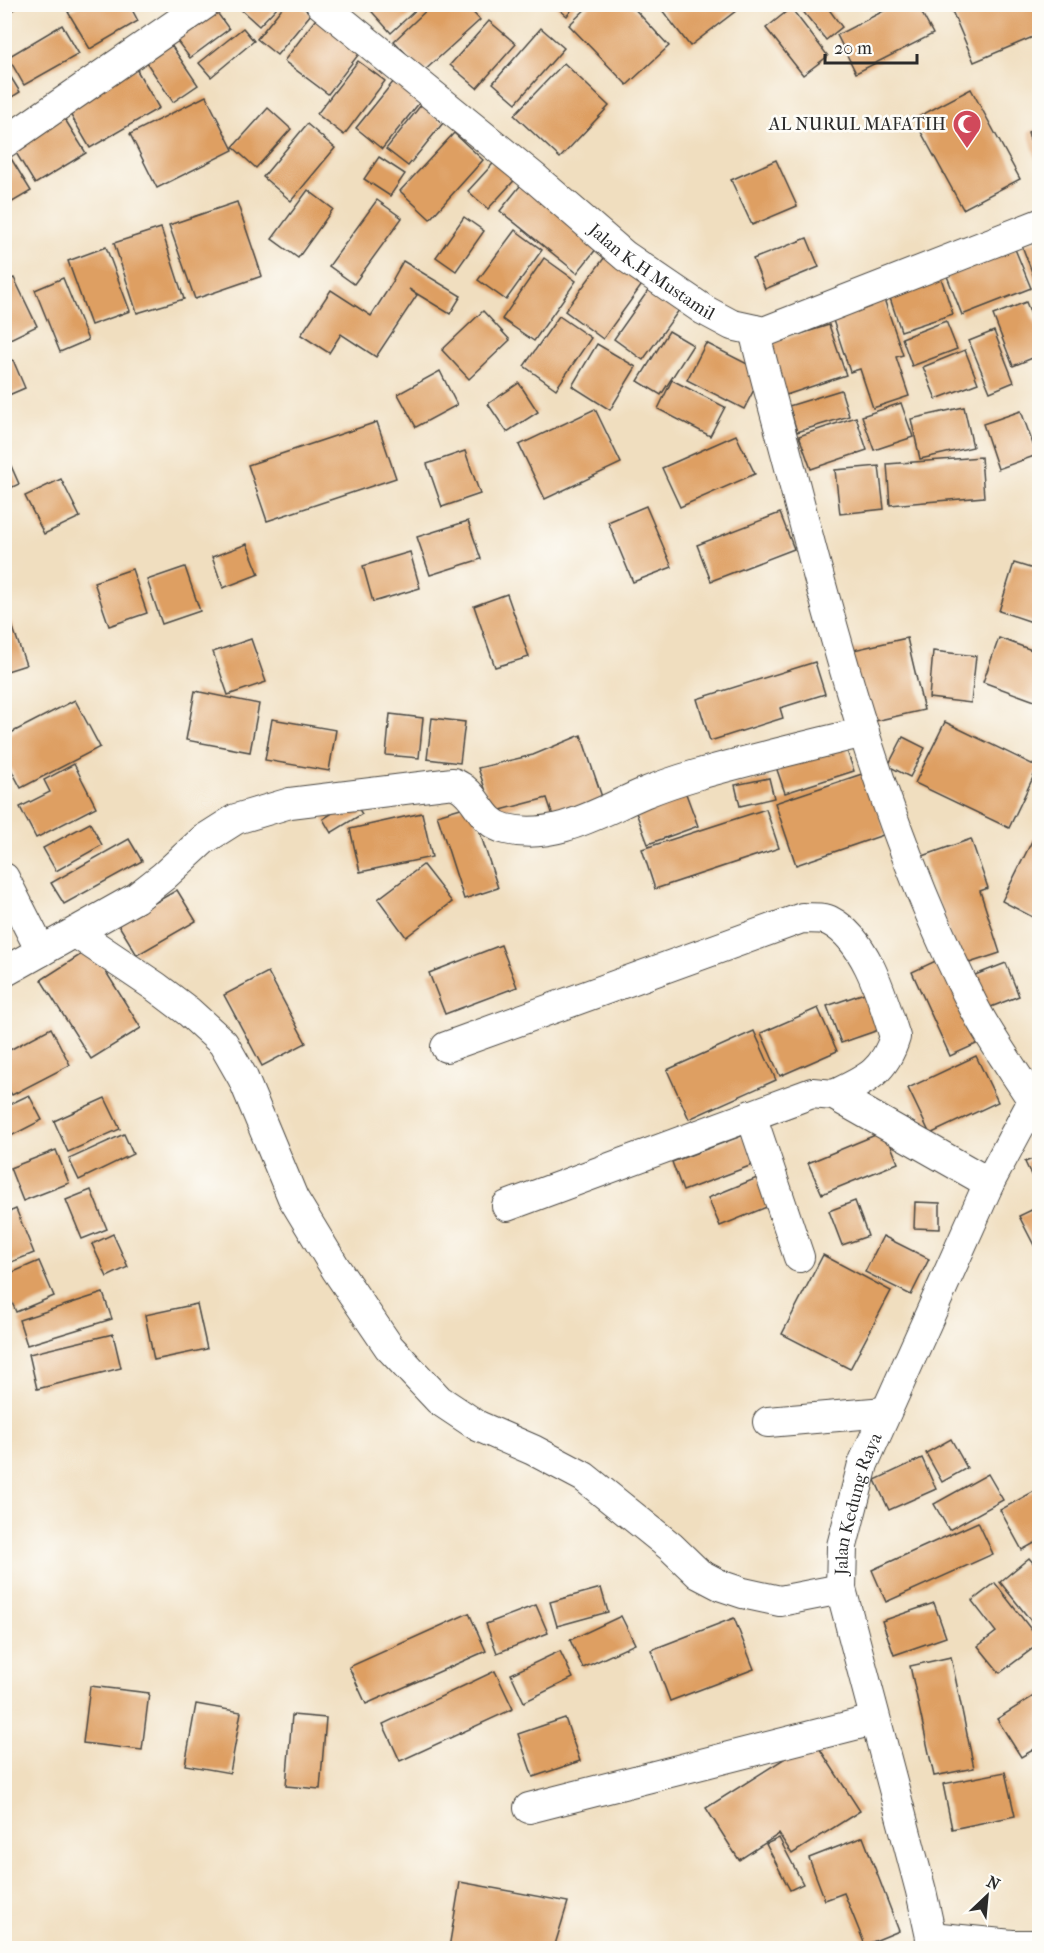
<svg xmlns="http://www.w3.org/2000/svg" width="1044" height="1953" font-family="'IM FELL French Canon',serif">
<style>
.building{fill:#de9f62}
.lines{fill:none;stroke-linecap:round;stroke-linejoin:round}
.minor-casing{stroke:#494641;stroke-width:32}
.minor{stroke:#fff;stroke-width:30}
.labels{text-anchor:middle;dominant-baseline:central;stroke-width:5;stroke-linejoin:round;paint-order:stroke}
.poi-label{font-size:18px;fill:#2b2b2b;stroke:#fdfcf7;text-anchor:end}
.street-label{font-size:18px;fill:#2b2b2b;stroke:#fdfcf7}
</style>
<rect width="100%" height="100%" fill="#fdfcf7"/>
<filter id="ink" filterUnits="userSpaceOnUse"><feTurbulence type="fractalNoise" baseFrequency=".0167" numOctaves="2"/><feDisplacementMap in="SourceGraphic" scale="12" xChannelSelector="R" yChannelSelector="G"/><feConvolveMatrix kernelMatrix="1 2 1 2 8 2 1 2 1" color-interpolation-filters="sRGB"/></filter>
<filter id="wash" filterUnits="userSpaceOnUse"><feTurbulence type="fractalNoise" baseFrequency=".008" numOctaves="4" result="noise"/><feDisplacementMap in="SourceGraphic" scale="24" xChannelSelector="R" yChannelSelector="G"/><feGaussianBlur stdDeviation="1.35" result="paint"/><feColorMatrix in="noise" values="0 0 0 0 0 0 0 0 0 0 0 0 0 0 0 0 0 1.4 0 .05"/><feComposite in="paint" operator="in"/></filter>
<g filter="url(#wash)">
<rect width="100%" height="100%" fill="#f0debf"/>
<g id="blocks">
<g class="building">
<polygon points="4,4 23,4 4,15"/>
<polygon points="82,4 129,4 138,21 90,49 68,12"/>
<polygon points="285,4 299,4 311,14 277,55 257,39"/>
<polygon points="365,4 422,4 391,33"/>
<polygon points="433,4 465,4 480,20 423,72 394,41"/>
<polygon points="553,4 576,4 567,16"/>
<polygon points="591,4 630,4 669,46 627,85 569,25"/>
<polygon points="797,4 825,4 842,27 826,40"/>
<polygon points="897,4 917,4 933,34 856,73 837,35"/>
<polygon points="949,4 1040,4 1040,34 974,62"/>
<polygon points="240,5 279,5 259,26 238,7"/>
<polygon points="658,5 733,5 737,10 690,46"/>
<polygon points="213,7 229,29 190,58 174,37"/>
<polygon points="791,8 828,56 803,75 766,28"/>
<polygon points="318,16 362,50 328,94 284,61"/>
<polygon points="489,21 516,44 477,88 450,65"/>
<polygon points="62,25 79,54 24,85 8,57"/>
<polygon points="243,28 254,41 211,77 199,63"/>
<polygon points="541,28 564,48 516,103 493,83"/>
<polygon points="167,39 198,85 173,102 142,56"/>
<polygon points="358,61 385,81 344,135 317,114"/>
<polygon points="564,63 609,106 560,158 514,115"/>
<polygon points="4,66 20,92 4,102"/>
<polygon points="135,67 159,108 90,148 66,107"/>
<polygon points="398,76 424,97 382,149 356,128"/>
<polygon points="971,89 1020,179 963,209 914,119"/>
<polygon points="206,96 233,150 157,188 130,134"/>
<polygon points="421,105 443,123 408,166 386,149"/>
<polygon points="268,108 291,129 256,168 233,147"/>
<polygon points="61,113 86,153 35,184 10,143"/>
<polygon points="307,124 335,148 291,201 263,177"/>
<polygon points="1040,128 1040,170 1039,170 1028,132"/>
<polygon points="454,133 483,160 430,219 400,191"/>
<polygon points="7,152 31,191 4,207 4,153"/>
<polygon points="501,155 521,173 488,209 468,191"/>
<polygon points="379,157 405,174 390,196 364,179"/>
<polygon points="776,160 797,206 752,225 731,180"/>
<polygon points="524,181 601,243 577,273 500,211"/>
<polygon points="308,190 333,209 298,258 272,239"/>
<polygon points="377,200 402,218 354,284 329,266"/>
<polygon points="237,202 262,276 195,299 169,225"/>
<polygon points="464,217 484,231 456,271 436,257"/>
<polygon points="161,228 184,299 137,313 114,243"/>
<polygon points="515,230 542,250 506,300 478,280"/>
<polygon points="807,238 819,267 765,289 753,259"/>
<polygon points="1040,239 1040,290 1039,290 1022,246"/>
<polygon points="106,247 130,311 91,325 68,261"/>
<polygon points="1015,249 1031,288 962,315 947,276"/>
<polygon points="607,254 644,282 603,339 565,311"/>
<polygon points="544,258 576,281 534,341 502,319"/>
<polygon points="403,261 461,296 450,314 409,289 417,295 376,357 341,334 329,353 301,335 331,290 371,316 394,280 393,279"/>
<polygon points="938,269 953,314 901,331 886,286"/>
<polygon points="14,278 37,326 10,339 4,327 4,282"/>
<polygon points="63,278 88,340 60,352 35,290"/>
<polygon points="652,285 682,306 643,360 614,339"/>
<polygon points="881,290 903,355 896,357 909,396 873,408 860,369 850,372 829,308"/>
<polygon points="1026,302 1040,336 1040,355 1013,366 993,315"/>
<polygon points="483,311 510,340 469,379 442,350"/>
<polygon points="559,316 591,338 556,389 524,366"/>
<polygon points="946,321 957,349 912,366 902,338"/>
<polygon points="829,325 846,375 786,395 769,344"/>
<polygon points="669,331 693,345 661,395 638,381"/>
<polygon points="994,331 1014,382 990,392 969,341"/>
<polygon points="706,343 763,372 744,409 687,380"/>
<polygon points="597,344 636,367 610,410 572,386"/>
<polygon points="965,350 978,383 936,399 923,367"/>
<polygon points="13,360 25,388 4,397 4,363"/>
<polygon points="440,371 457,405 416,427 398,394"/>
<polygon points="672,380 725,407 710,436 658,409"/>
<polygon points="519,383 538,412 507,432 488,404"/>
<polygon points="841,390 849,416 797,432 789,406"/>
<polygon points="901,403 913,437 874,450 862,416"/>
<polygon points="964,407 973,447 920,459 911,419"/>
<polygon points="595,409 621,463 545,499 519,445"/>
<polygon points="1021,411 1037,455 998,469 983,424"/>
<polygon points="856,417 867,450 811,469 799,436"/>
<polygon points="377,422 396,478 267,521 248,465"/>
<polygon points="736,435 755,474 680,507 662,468"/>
<polygon points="4,450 19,484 4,491"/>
<polygon points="465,451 480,494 442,507 427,464"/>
<polygon points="981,457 984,497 890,505 887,464"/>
<polygon points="879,466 884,509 840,514 835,470"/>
<polygon points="61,479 80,517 44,534 25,496"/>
<polygon points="646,506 672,567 633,582 608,522"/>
<polygon points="780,513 794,549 711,581 697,545"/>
<polygon points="468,521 481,559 430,575 417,537"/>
<polygon points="247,544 259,574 223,588 212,557"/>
<polygon points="410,552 420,588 373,602 363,566"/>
<polygon points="1014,563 1040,571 1040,609 1035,623 999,611"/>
<polygon points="185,567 200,611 162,624 147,580"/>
<polygon points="132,569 147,613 109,626 94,582"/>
<polygon points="507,594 529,657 495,667 474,606"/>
<polygon points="11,622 26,665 4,672 4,624"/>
<polygon points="907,638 924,710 866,723 849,651"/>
<polygon points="999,638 1040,653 1040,703 983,682"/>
<polygon points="251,639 266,682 228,695 213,652"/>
<polygon points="933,651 976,656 971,703 929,698"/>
<polygon points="815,662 825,694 780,708 783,718 710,741 697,699"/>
<polygon points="195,691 259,704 250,752 186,740"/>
<polygon points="75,700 100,747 21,788 5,758 5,736"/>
<polygon points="390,714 423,718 419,758 386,755"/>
<polygon points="432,718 465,722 460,763 427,759"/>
<polygon points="272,719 336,730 329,771 265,760"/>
<polygon points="945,722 1038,767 1009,828 915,783"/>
<polygon points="581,735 604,803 554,819 547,798 493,812 478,768 533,755"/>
<polygon points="903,737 925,748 910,777 888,766"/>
<polygon points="843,739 854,771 785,793 774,761"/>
<polygon points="74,764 96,807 36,838 20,807 50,792 44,780"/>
<polygon points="865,773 886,834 796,865 775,803"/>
<polygon points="769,778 774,798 740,806 735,785"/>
<polygon points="682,783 698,826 648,844 632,802"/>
<polygon points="353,800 362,814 331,833 323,819"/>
<polygon points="471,805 498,888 464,899 437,815"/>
<polygon points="766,809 779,848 655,889 642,849"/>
<polygon points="422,813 432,857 360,872 350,829"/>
<polygon points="90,823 102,845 56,871 43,848"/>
<polygon points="129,839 142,861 64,904 51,883"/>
<polygon points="971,839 988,888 980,891 1000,953 960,966 923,856"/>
<polygon points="1033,839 1040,842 1040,921 1002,901"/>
<polygon points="423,865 452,902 406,937 378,899"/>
<polygon points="177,890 196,921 137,955 118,924"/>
<polygon points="501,945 517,987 445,1014 429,973"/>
<polygon points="91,948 141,1028 91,1059 41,980"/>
<polygon points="942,958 981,1042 950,1056 912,972"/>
<polygon points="1006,963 1019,996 983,1010 970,977"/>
<polygon points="268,972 306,1043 262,1066 224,995"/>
<polygon points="876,989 890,1026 841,1043 827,1006"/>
<polygon points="818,1008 837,1051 780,1076 761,1033"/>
<polygon points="51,1028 70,1065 12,1095 4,1081 4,1053"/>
<polygon points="754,1031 776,1080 689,1119 667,1070"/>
<polygon points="976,1056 998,1102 930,1134 908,1088"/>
<polygon points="29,1095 42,1120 7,1138 4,1133 4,1107"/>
<polygon points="105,1098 120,1129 68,1152 54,1121"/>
<polygon points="885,1131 898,1163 822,1194 808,1163"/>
<polygon points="124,1134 133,1154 79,1180 69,1159"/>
<polygon points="744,1135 755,1164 683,1191 672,1162"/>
<polygon points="56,1150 69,1183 23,1201 10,1168"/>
<polygon points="1040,1156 1040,1194 1025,1162"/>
<polygon points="762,1176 774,1204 720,1226 708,1198"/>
<polygon points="91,1190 107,1229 82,1239 66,1200"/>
<polygon points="855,1201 868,1236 842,1245 829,1211"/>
<polygon points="915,1202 940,1203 940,1229 914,1228"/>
<polygon points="1040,1206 1040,1257 1019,1216"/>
<polygon points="16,1209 34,1253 4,1265 4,1214"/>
<polygon points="113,1234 128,1267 107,1277 92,1244"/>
<polygon points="883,1236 929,1259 911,1295 865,1272"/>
<polygon points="823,1255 891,1291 850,1369 782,1334"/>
<polygon points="39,1261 54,1296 16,1312 4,1283 4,1276"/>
<polygon points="103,1293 112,1319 27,1345 19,1320"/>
<polygon points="197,1304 207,1349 154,1360 145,1315"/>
<polygon points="113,1334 121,1368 37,1389 29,1354"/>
<polygon points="951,1439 967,1468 942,1482 926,1453"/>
<polygon points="922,1458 936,1489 889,1510 875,1480"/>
<polygon points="988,1474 1003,1500 949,1530 934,1504"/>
<polygon points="1040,1488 1040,1540 1022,1550 1000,1510"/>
<polygon points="978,1522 993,1554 886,1602 872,1570"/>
<polygon points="1029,1558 1040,1571 1040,1632 1000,1582"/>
<polygon points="995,1583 1040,1641 1040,1643 1000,1673 978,1646 996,1632 972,1601"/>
<polygon points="601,1588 608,1612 557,1626 550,1602"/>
<polygon points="934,1603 946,1637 894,1655 882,1621"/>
<polygon points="536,1605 548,1633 497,1653 486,1624"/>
<polygon points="469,1613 486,1651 366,1704 349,1667"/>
<polygon points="621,1616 635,1644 583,1668 570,1640"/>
<polygon points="734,1618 754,1669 670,1701 651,1650"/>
<polygon points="560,1651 573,1678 524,1702 511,1674"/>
<polygon points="951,1657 974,1768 934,1776 910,1666"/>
<polygon points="495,1671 513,1709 400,1761 383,1724"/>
<polygon points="90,1686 149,1693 142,1750 83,1743"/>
<polygon points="1040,1692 1040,1746 1021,1757 997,1719"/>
<polygon points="196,1704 241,1712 230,1773 185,1765"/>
<polygon points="292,1715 326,1718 320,1789 286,1786"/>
<polygon points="565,1718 580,1761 533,1777 518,1734"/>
<polygon points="814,1740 860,1811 792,1854 779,1834 739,1860 706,1808"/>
<polygon points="1005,1772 1015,1816 952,1829 943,1784"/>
<polygon points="863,1837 899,1931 865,1945 844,1893 825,1900 809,1858"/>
<polygon points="779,1838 803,1884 790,1890 766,1844"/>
<polygon points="460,1882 568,1902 554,1948 449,1948"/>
</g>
</g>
</g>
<g filter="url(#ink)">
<use href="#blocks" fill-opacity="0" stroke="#494641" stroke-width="1.5"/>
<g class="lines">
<g class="minor-casing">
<g id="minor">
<path id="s1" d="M 321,4 L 537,180 L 625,256 L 704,310 L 732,325 L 764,332 L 1040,224"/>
<polyline points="4,143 205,4"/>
<path d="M 754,330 C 766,381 781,432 794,483 C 840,662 890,844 975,1009 C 992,1041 1014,1071 1033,1101"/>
<polyline points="4,878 41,951"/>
<polyline points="76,933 156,987 189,1012 223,1043 243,1078 293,1198 336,1269 389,1347 439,1400 478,1426 533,1450 584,1477 671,1547 699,1574 722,1586 743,1593 780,1601 841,1589"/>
<path d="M 4,972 L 136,898 L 164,876 L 203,840 L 236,819 L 290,803 L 453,783 C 479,793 479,823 506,829 C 555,841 601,811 644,793 C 661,786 679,780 696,775 C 752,759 808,746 864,732"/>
<path d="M 446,1047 L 802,918 C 810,919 823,917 830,921 C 867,940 883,1000 895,1037 C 884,1073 865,1080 834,1095"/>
<polyline points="751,1115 799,1257"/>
<polyline points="507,1206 812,1093 834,1095 989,1183"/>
<polyline points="768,1422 885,1412"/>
<polyline points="529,1808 874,1720"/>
<polyline points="931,1937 1012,1945 1040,1945"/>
<path id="s2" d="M 930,1948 L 931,1937 L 921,1891 L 841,1589 L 842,1546 L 863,1464 L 989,1183 L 1040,1088"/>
</g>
</g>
<use href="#minor" class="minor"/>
</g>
</g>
<defs>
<g id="mosque-pin" transform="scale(1.5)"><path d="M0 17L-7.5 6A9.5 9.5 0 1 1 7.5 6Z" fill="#d1495b" stroke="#fdfcf7"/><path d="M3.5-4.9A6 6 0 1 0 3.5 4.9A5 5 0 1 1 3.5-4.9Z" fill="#fff"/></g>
</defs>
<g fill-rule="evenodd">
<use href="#mosque-pin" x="967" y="124"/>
</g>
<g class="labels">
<g class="poi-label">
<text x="946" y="124">AL NURUL MAFATIH</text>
</g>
<g class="street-label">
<text stroke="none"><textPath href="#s1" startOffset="426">Jalan K.H Mustamil</textPath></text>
<text stroke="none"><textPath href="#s2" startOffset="458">Jalan Kedung Raya</textPath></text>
</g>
</g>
<rect width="1044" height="1953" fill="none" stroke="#fdfcf7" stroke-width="24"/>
<g transform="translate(987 1896) rotate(26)" stroke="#fdfcf7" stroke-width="4.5" paint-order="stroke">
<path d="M0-4.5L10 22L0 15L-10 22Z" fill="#2b2b2b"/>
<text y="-9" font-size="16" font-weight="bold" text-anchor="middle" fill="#2b2b2b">N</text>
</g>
<path d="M825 54v9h92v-9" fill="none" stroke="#2b2b2b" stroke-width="3"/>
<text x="834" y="54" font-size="18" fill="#2b2b2b" stroke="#fdfcf7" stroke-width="4.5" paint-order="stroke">20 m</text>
</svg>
